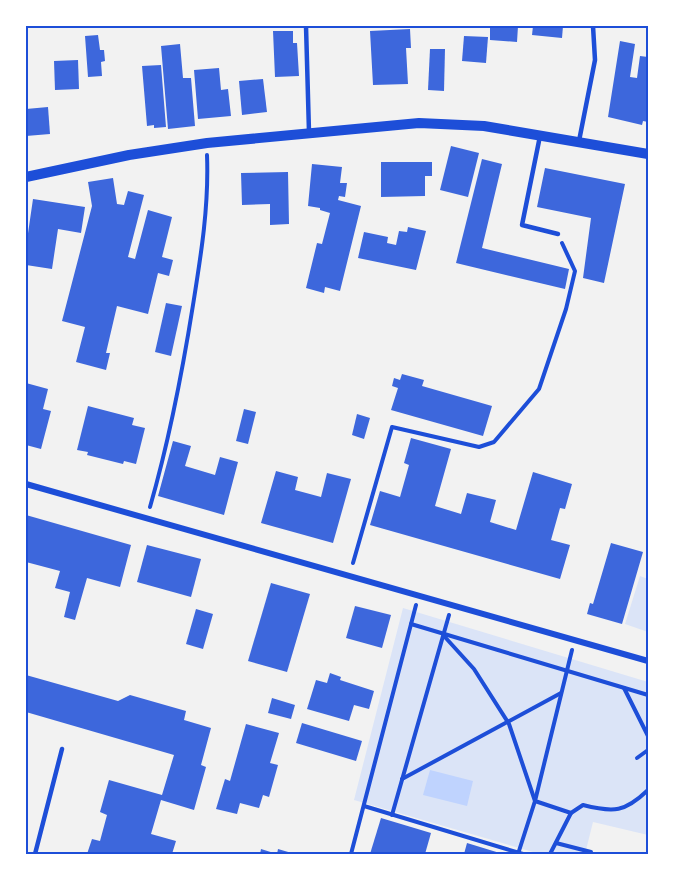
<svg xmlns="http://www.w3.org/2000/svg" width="674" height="880" font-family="'IBM Plex Sans',sans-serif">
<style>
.green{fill:#dbe4f7}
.water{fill:#bfd3fe}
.building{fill:#3d67dc}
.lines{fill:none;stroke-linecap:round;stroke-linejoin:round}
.path{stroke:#1d4ed8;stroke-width:4}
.service{stroke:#1d4ed8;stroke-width:4.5}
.minor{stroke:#1d4ed8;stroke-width:6}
.tertiary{stroke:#1d4ed8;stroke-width:10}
.neatline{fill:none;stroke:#1d4ed8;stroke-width:2}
</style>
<rect width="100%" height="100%" fill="#f2f2f2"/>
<g class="green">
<polygon points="640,576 648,579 648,632 625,624"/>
<polygon points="403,608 648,682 648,835 593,822 585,854 540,854 354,800"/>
</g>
<polygon class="water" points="430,770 473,781 467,806 423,795"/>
<g class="building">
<polygon points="490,26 518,26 517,42 490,40"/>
<polygon points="533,26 563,26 562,38 532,35"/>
<polygon points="410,29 411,48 406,48 408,84 373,85 370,31"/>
<polygon points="273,31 293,31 293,43 297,43 299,76 275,77"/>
<polygon points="98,35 100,50 104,50 105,61 101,62 102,76 88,77 85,36"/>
<polygon points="464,36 488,37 486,63 462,61"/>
<polygon points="620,41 635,44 630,77 637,78 640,56 648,57 648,122 643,121 642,125 608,117"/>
<polygon points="180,44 183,78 191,78 195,126 168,129 161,46"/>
<polygon points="430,49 445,49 444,91 428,90"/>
<polygon points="78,60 79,89 55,90 54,61"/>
<polygon points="161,65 166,127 154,128 154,125 147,126 142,66"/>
<polygon points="219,68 221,90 228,89 231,116 198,119 194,70"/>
<polygon points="263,79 267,112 242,115 239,81"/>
<polygon points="48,107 50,134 26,136 26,109"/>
<polygon points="451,146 479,153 468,197 440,190"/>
<polygon points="482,159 502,164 482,248 569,269 565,289 456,263"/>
<polygon points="381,162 432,162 432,176 425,176 425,196 381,197"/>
<polygon points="312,164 342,167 340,183 347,183 345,197 339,196 338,200 361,206 340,291 325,287 324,293 306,288 317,243 322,244 330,213 320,210 320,208 308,206"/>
<polygon points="545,168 625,184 604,283 583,278 591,218 537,207"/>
<polygon points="288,172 289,224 270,225 270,204 242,205 241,173"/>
<polygon points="113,178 117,204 124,205 128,191 144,195 128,257 135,259 148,210 172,217 162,257 173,260 169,276 158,273 148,314 117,306 106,353 110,353 106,370 76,362 85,327 62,321 92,206 88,182"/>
<polygon points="33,199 85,207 81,233 58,229 52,269 26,265 26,247"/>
<polygon points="408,227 426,231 416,270 358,258 364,232 388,237 387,243 396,245 399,231 407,232"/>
<polygon points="166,303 182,306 171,356 155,352"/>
<polygon points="402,374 424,380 422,386 492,406 483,436 391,410 398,388 392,386 394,378 400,380"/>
<polygon points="26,383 48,389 43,409 51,411 41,449 26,445"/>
<polygon points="88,406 134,418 132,425 145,428 136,464 124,461 123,464 87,455 88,452 77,450"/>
<polygon points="244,409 256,412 248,444 236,441"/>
<polygon points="357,414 370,418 364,439 352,435"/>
<polygon points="411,438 451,449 435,506 461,514 467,493 496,500 490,522 516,530 533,472 572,484 565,509 560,508 551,540 570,545 560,579 370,525 380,491 400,497 409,465 404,463"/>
<polygon points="173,441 191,446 185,466 215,475 220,457 238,462 224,515 158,496"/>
<polygon points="276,471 298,477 295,490 321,497 327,473 351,479 333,543 261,523"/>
<polygon points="26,515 131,545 120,587 87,578 75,620 64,617 70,592 55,588 60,571 26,562"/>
<polygon points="611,543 643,552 622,624 587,614 590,603 593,604"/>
<polygon points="147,545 201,559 191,597 137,582"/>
<polygon points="271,583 310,594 287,672 248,661"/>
<polygon points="355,606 391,615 382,648 346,638"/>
<polygon points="196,609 213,614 203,649 186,644"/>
<polygon points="330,673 341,677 340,680 374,691 369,709 354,705 349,721 307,709 316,680 327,683"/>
<polygon points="26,675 118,701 130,695 186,711 184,720 211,728 201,765 206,767 194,810 161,800 151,834 176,841 172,854 87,854 92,839 100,841 107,815 100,812 109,780 162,795 174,755 26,712"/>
<polygon points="272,698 295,705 291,719 268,713"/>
<polygon points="302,723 362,741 356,761 296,743"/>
<polygon points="246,724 279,733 270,763 278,765 269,797 263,795 259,808 240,803 237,814 216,809 225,779 230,781"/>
<polygon points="381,818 431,833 425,854 370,854"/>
<polygon points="467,843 503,854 464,854"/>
<polygon points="261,849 277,854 278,849 295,854 260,854"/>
</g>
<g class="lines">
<g class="path">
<path d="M 150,507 C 169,441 182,374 193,305 C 201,255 209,206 207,155"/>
<polyline points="353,563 392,427 479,447 494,442 539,389 566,309 575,271 562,243"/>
<polyline points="411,624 648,695"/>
<polyline points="444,636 474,669 509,724 535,801 518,854"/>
<polyline points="624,688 648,736"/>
<polyline points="637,758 648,750"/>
<polyline points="402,779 561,693"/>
<polyline points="364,806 523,854"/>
<polyline points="571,813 535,801 572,650"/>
<polyline points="392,815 449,615"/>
<polyline points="556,843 591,852"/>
<polyline points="351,854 416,605"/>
<path d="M 550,854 L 571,813 L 583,805 C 614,813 625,812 648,790"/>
</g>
<g class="service">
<polyline points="306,26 309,132"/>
<polyline points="540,136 522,225 558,234"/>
<polyline points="579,141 595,60 593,26"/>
<polyline points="35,854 62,749"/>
</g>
<polyline class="minor" points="26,484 648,661"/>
<polyline class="tertiary" points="26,177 129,155 207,143 419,123 484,126 648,154"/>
</g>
<rect width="674" height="880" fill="none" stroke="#ffffff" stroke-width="54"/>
<rect x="27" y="27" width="620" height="826" class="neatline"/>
</svg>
